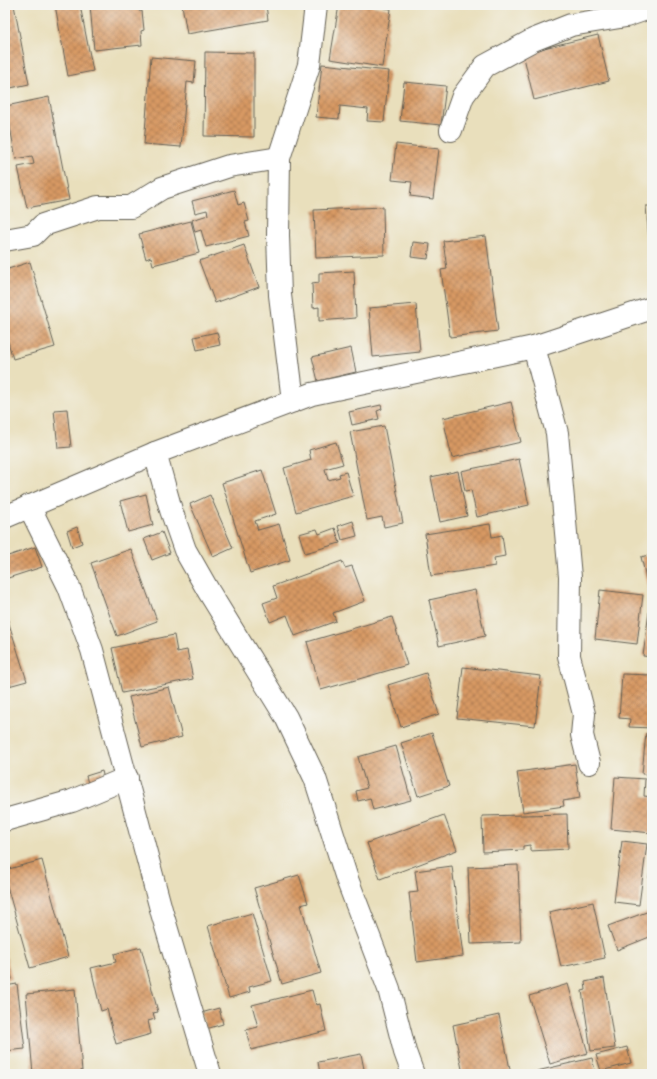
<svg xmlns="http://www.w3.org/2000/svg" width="657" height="1079" font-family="'Indie Flower',sans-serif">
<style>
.building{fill:url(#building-cross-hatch)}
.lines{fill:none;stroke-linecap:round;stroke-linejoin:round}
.minor-casing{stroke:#646054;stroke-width:24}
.minor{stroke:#fff;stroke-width:22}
</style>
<defs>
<pattern id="building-cross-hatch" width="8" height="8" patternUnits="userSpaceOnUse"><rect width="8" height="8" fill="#d79963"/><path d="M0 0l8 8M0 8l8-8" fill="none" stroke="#ae7c51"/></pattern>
</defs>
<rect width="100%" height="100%" fill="#f6f6f2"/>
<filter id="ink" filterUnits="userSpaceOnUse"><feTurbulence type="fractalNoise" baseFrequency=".025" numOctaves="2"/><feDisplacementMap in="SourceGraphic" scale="8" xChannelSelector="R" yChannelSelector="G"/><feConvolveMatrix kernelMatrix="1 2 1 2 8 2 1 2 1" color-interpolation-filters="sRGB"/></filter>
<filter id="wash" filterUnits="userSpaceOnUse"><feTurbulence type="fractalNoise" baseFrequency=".012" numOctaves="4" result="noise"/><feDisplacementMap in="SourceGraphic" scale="16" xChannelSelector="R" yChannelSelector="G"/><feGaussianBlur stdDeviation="0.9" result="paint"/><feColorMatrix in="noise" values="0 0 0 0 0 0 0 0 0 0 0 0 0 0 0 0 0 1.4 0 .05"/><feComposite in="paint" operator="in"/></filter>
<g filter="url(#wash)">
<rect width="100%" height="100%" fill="#e9dfbc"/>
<g id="blocks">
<g class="building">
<polygon points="5,5 14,5 29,84 6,89 5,82"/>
<polygon points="55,5 80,5 93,71 68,76"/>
<polygon points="90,5 139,5 139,11 142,11 144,30 141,31 142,45 94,50"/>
<polygon points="182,5 266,5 268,20 187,34"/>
<polygon points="339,5 369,5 391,9 382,67 330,59"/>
<polygon points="598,35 609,81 534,100 523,53"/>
<polygon points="205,52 254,53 254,137 204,136"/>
<polygon points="151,57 196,61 194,83 187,82 181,147 144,144"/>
<polygon points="322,64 389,71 384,122 367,121 368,109 340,106 339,119 316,117"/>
<polygon points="404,82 446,86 441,125 400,121"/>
<polygon points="49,97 69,200 27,208 18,167 34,164 32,156 16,159 6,106"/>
<polygon points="396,144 439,149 433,199 410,196 412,182 392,180"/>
<polygon points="234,190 238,205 244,203 249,221 245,222 249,236 206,247 201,230 195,232 192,220 208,215 207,210 195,213 192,201"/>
<polygon points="646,206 652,206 652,253 650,253"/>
<polygon points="383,207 384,255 316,258 314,210"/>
<polygon points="191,221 199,253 153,265 151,257 146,259 139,234"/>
<polygon points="486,236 498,331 450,337 441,270 447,269 443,241"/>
<polygon points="413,242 430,244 428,259 411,257"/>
<polygon points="244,245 259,287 215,303 199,261"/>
<polygon points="30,262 55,347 13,359 5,332 5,270"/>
<polygon points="354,271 356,318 319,321 319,307 313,308 312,284 319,283 319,273"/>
<polygon points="416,304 420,352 373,357 369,308"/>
<polygon points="217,332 220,345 197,350 194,337"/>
<polygon points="351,348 356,372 318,381 312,357"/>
<polygon points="511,402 521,442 452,458 443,418"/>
<polygon points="381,405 382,409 377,411 379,419 352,425 349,412"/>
<polygon points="67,409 71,447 58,448 54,410"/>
<polygon points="384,426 403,523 384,527 382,517 367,520 350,432"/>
<polygon points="336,442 343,464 325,469 328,480 340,477 339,474 346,472 353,496 296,512 284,468 311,460 309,450"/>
<polygon points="519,459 529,505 477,517 471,490 465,491 461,471"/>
<polygon points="262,470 276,514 255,521 258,530 279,524 290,560 250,573 222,483"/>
<polygon points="458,471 467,516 440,522 431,477"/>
<polygon points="146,494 153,525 128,532 120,501"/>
<polygon points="210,495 233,548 213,557 190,504"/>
<polygon points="353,521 357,536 342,540 338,526"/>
<polygon points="490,524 492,537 502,535 505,556 494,558 495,566 431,576 425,534"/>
<polygon points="77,527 82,543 72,547 67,531"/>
<polygon points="335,528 340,543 305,553 299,534 317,529 319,534"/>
<polygon points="162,532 170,553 152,560 144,539"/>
<polygon points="35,547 42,567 5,579 5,557"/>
<polygon points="131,549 157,621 117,636 91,563"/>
<polygon points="652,554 652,590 649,590 641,557"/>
<polygon points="342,561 345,568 352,566 365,601 333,613 336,621 295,636 287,615 270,622 263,603 277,598 273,586"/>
<polygon points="475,590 485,636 439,646 429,600"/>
<polygon points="600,590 643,595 637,644 595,639"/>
<polygon points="5,611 27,681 5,687"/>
<polygon points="649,612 652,612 652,657 643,656"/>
<polygon points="392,617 407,665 321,690 307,642"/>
<polygon points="174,635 177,652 187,650 193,679 122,693 112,648"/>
<polygon points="463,667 541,676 535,726 457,718"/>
<polygon points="426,673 439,714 401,727 388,685"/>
<polygon points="622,674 652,675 652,728 629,727 630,719 619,718"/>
<polygon points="169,687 182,737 142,747 129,697"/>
<polygon points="432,733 449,786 418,796 401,743"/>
<polygon points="646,733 652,734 652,775 642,774"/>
<polygon points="396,746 411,800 373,810 370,798 358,801 356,791 367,788 358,757"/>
<polygon points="575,764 580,798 563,801 564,806 523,812 517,772"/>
<polygon points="102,771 105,783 89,787 86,776"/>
<polygon points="615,777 645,779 644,796 652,797 652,833 611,829"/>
<polygon points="567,814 568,849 530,851 530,845 523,846 523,850 483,852 482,816"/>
<polygon points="444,815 457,850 380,879 367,843"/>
<polygon points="622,841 647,844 639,905 614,902"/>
<polygon points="42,860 68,957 30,968 5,879 5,870"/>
<polygon points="651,862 652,862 652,878 649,878"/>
<polygon points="518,865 521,942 471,944 468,867"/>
<polygon points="452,866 463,956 417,962 409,893 418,892 415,871"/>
<polygon points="299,875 308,903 301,905 321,973 282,984 254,888"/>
<polygon points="593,902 605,958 561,967 549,912"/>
<polygon points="652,910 652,936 617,950 608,926"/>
<polygon points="252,913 272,981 249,987 250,992 229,998 208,926"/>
<polygon points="141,947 158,1012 153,1013 155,1019 148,1021 151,1034 116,1044 107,1009 101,1011 91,968 116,962 114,954"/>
<polygon points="5,951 12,979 5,980"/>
<polygon points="604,978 615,1048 591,1051 582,991 586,990 585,982"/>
<polygon points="17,984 25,1049 5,1051 5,986"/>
<polygon points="568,984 588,1053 550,1064 529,996"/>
<polygon points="75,989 82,1071 55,1074 33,1074 26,994"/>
<polygon points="312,990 316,1005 320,1004 326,1031 251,1050 246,1030 258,1027 252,1005"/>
<polygon points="219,1008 223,1024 206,1029 201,1013"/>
<polygon points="499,1015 511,1074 463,1074 453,1025"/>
<polygon points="627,1047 631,1063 601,1071 596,1055"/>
<polygon points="361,1054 365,1074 320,1074 318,1062"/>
<polygon points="592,1058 596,1074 538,1074 537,1071"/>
</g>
</g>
</g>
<g filter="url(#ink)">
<use href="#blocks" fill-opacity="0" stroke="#646054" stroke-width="1"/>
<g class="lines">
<g class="minor-casing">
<g id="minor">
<polyline points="451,130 463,96 485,66 533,40 571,25 626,16 652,7"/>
<polyline points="5,240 33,235 43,225 98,207 131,207 162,188 229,166 279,158"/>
<polyline points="534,347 557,433 570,577 569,656 584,714 582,735 589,763"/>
<polyline points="293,401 280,295 278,235 279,158 309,65 316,5"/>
<polyline points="155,453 171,510 185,550 209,592 286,717 315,778 347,879 389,989 405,1052 413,1074"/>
<polyline points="29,506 69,587 92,650 162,913 210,1074"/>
<polyline points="5,517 155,453 312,394 534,347 652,308"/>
<polyline points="5,820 72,801 127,778"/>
</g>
</g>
<use href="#minor" class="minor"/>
</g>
</g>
<rect width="657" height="1079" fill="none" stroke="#f6f6f2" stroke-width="20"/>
</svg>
